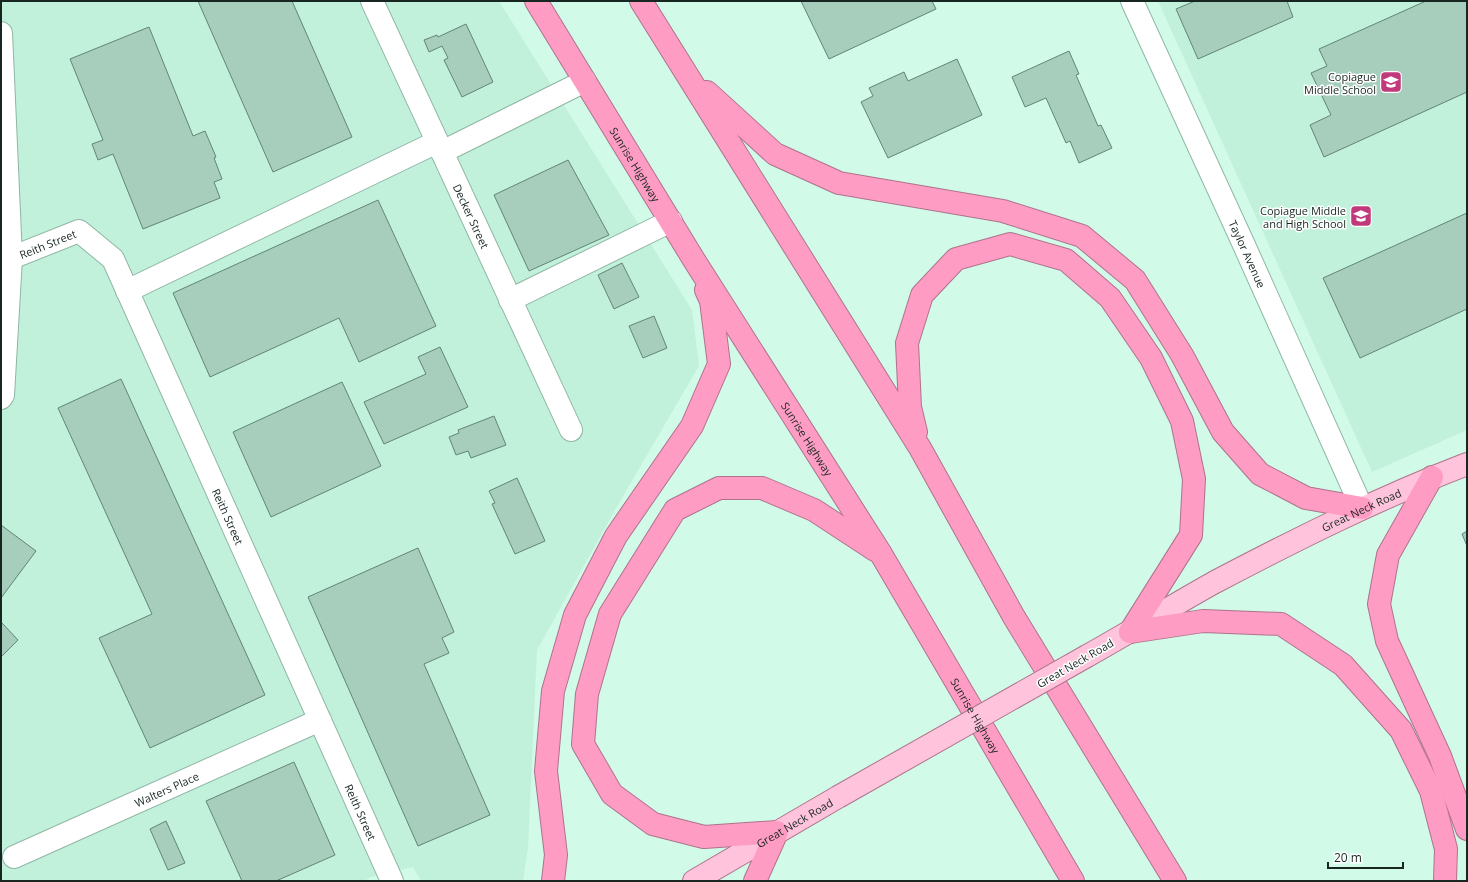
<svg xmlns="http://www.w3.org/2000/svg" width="1468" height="882" font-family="'Open Sans',sans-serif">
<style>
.built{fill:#c1f0db}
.building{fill:#a7cebd;stroke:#618576}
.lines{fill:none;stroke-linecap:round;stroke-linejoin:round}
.minor-casing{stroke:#90b6a5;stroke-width:24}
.major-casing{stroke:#ae738b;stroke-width:24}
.highway-casing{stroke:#ae738b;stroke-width:24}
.minor{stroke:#fff;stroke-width:22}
.major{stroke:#ffc4dc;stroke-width:22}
.highway{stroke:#ff9cc4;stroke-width:22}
.major-bridge-casing{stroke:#ae738b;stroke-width:24;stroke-linecap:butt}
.major-bridge{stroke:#ffc4dc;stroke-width:22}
.labels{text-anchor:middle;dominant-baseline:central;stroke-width:3;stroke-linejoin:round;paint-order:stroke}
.poi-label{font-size:11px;fill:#172620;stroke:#fff;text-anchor:end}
.street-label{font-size:11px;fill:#172620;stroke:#fff}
</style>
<rect width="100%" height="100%" fill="#d2fae8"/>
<g class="built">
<polygon points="1,1 499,1 692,310 699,366 615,510 537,650 528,848 523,881 421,881 413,867 371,877 364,881 1,881"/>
<polygon points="1158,1 1467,1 1467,430 1372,472"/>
</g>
<g class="building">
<polygon points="198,1 292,1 352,137 273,172"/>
<polygon points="801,1 932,1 936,9 829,59"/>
<polygon points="1195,1 1287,1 1293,17 1198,59 1176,9"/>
<polygon points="1426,1 1467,1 1467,92 1324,157 1310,125 1331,115 1311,73 1327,66 1319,49"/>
<polygon points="466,24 493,82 462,97 444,60 448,58 442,46 429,52 424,40 437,35 438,37"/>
<polygon points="149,27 193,136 205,131 216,157 214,158 222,179 214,182 220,198 143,229 113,154 98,160 92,144 103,140 70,59"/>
<polygon points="1069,51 1079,74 1076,75 1098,126 1101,125 1112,148 1079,163 1070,141 1066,143 1046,98 1025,107 1012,77"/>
<polygon points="957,59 982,115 888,158 861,102 873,96 869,88 904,72 908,81"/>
<polygon points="568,160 609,235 529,271 494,195"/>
<polygon points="378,200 436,326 359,362 339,318 210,377 173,293"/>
<polygon points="1467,213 1467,309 1360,358 1323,278"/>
<polygon points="622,263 639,297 614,309 598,275"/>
<polygon points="654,316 667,348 643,358 629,326"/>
<polygon points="440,347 468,407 384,444 364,402 426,374 418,357"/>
<polygon points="121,379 265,695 150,748 99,638 152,614 58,408"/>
<polygon points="342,382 381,466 271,517 233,432"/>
<polygon points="494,416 506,445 471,458 468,451 456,455 449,437 459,433 458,430"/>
<polygon points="517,478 545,541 515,554 492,504 495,503 489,491"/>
<polygon points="1,525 36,551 1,598"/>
<polygon points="1467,531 1467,546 1462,534"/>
<polygon points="418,548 454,632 442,638 449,653 424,664 490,815 418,846 308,597"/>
<polygon points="1,622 18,640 1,657"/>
<polygon points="294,762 335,855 276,881 242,881 206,801"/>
<polygon points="166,821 185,863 168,870 150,829"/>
</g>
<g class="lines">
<g class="minor-casing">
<g id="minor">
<path id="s1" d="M 372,1 L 571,430"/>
<path id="s2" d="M 1132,1 L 1244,245 L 1362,508"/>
<polyline points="1,33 11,258 3,395 1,398"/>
<polyline points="442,152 585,81"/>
<path id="s3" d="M 1,262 L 79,231 L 113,259 L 392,881"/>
<polyline points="127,291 437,142"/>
<polyline points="510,300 671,221"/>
<path id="s4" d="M 14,857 L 320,720"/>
</g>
</g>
<g class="major-casing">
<g id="major">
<path id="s5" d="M 1087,656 C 1130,632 1172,606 1215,582 C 1297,539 1381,497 1467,464"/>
<path id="s6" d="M 694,881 L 838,797"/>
</g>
</g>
<g class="highway-casing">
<g id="highway">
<path id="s7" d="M 536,1 L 694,260 L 881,554 L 1073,881"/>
<polyline points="641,1 920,448 1014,617 1175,881"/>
<polyline points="707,92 775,154 839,183 1003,211 1082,236 1135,280 1182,355 1223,432 1260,474 1306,498 1362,508"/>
<polyline points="916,432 910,407 907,343 922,295 956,259 1010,244 1066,260 1110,298 1151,358 1182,421 1194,479 1191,535 1130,632"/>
<polyline points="1432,477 1388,555 1379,604 1387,641 1440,756 1467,829"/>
<polyline points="1130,632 1203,621 1281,624 1343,665 1401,730 1431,791 1446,849 1445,881"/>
<polyline points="553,881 556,855 546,771 553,691 575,615 616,536 692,426 719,364 711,301 706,290"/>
<polyline points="755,881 777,832 704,837 653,824 612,794 583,744 587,694 610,614 675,510 719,488 762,488 814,510 875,550"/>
</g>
</g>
<use href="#minor" class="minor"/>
<use href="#major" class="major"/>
<use href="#highway" class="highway"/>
<g class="major-bridge-casing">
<polyline id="major-bridge" points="838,797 1087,656"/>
</g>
<use href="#major-bridge" class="major-bridge"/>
</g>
<defs>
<g id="school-square" transform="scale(1.15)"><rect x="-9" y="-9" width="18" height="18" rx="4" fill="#c0397b" stroke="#fff"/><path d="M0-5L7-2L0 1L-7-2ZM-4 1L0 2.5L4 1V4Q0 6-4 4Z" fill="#fff"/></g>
</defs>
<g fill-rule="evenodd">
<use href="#school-square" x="1391" y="82"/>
<use href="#school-square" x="1361" y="216"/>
</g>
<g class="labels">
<g class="poi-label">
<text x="1376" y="76">Copiague<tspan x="1376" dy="13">Middle School</tspan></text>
<text x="1346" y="210">Copiague Middle<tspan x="1346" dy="13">and High School</tspan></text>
</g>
<g class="street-label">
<text stroke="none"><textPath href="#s7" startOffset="191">Sunrise Highway</textPath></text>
<text stroke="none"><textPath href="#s1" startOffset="237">Decker Street</textPath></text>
<text stroke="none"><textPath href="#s3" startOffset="50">Reith Street</textPath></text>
<text stroke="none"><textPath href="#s2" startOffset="278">Taylor Avenue</textPath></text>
<text stroke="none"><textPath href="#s7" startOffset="515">Sunrise Highway</textPath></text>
<text stroke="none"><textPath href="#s5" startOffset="311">Great Neck Road</textPath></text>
<text stroke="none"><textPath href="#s3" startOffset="410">Reith Street</textPath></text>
<text transform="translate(1075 663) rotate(-30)">Great Neck Road</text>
<text stroke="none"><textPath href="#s7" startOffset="839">Sunrise Highway</textPath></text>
<text stroke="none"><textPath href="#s4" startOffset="167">Walters Place</textPath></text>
<text stroke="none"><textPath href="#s3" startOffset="734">Reith Street</textPath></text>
<text stroke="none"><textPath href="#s6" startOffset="116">Great Neck Road</textPath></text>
</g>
</g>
<rect width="1468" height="882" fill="none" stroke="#172620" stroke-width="4"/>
<path d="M1328 862v6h75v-6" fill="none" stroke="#172620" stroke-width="2"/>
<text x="1334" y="862" font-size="12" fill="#172620" stroke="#ffffff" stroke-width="3" paint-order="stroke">20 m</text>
</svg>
